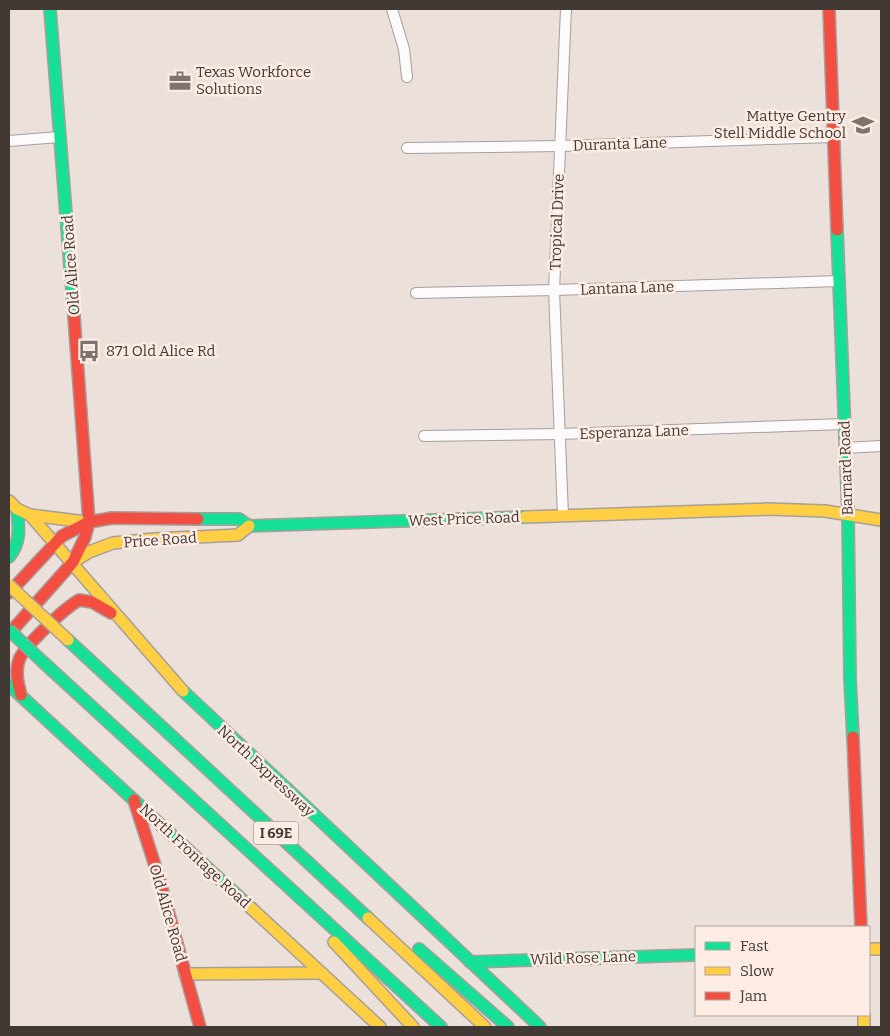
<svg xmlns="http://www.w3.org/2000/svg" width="890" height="1036" font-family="Bitter,serif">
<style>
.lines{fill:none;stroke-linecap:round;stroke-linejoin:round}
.street-casing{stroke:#a79f9b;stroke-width:12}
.fast-casing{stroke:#a79f9b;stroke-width:14}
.slow-casing{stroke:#a79f9b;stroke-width:14}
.jam-casing{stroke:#a79f9b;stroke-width:14}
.street{stroke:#fcfafa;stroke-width:10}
.fast{stroke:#16e098;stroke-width:11}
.slow{stroke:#ffcf43;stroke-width:11}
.jam{stroke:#f24e42;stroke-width:11}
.fast-bridge-casing{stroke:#a79f9b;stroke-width:14;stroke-linecap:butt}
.slow-bridge-casing{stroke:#a79f9b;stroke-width:14;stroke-linecap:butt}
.fast-bridge{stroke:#16e098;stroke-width:11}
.slow-bridge{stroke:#ffcf43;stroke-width:11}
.labels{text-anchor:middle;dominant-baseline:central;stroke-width:5;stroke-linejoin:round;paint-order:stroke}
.shield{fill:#fdece4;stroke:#7a6f6a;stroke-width:1}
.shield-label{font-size:14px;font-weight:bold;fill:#423935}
.poi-label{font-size:15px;fill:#423935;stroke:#fdece4;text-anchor:start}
.street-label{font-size:15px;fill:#423935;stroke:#fdece4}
</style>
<rect width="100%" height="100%" fill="#ece0db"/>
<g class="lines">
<g class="street-casing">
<g id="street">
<polyline points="392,9 404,49 407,77"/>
<polyline points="9,141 59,137"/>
<polyline points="407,148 560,146 833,137"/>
<polyline points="416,293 554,290 839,281"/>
<polyline points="424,436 559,434 844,424"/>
<polyline points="844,448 881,446"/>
<polyline points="563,515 554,290 566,9"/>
</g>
</g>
<g class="fast-casing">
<g id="fast">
<polyline points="50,9 74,317"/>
<polyline points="837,230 848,513 850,679 853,737"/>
<polyline points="198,519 239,519 249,526 525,517"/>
<path d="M 9,557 C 21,542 19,528 17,509"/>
<polyline points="68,640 368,918"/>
<polyline points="44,663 441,1027"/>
<polyline points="9,685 251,908"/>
<polyline points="183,691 540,1027"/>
<polyline points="419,949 508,1027"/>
<polyline points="470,962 696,955"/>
</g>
</g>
<g class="slow-casing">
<g id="slow">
<polyline points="9,501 17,509 30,515 183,691"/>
<polyline points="30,515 86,522"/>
<polyline points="525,517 768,509 825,511 881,520"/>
<polyline points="73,562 89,552 113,543 154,539 238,535 249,526"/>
<polyline points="251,908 380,1027"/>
<polyline points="368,918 485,1027"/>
<polyline points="334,942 413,1027"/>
<polyline points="869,949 881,949"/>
<polyline points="185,974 321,973"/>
<polyline points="864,1015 864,1027"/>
</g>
</g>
<g class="jam-casing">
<g id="jam">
<polyline points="829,9 837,230"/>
<polyline points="9,593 62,536 89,522 112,518 198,519"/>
<polyline points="9,634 73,562 85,537 89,522 74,317"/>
<path d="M 21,695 C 18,684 15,672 19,660 C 24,646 65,608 79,600 L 92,602 L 111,613"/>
<polyline points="853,737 861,927"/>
<polyline points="134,800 159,878 200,1027"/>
</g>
</g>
<use href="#street" class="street"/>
<use href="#fast" class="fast"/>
<use href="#slow" class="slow"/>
<use href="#jam" class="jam"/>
<g class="fast-bridge-casing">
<polyline id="fast-bridge" points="9,630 44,663"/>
</g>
<g class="slow-bridge-casing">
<polyline id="slow-bridge" points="9,585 68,640"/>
</g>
<use href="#fast-bridge" class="fast-bridge"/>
<use href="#slow-bridge" class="slow-bridge"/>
</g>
<defs>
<g id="office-bare" transform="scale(1.725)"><path d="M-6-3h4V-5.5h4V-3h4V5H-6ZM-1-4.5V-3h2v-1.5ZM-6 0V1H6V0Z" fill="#7e736f" stroke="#fdece4" stroke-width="2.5" paint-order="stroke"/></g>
<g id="school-bare" transform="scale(1.725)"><path d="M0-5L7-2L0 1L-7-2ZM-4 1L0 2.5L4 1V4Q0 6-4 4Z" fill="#7e736f" stroke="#fdece4" stroke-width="2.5" paint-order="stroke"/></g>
<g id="bus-bare" transform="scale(1.725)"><path d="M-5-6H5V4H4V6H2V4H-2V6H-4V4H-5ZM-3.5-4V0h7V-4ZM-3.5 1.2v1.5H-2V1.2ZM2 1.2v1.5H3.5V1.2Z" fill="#7e736f" stroke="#fdece4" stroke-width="2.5" paint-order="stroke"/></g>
</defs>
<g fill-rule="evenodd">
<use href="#office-bare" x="180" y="81"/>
<use href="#school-bare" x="863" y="125"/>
<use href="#bus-bare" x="89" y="351"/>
</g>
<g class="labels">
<rect class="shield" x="253.5" y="821.5" width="45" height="23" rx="4"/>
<g class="shield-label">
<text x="276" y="833">I 69E</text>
</g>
<g class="poi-label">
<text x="196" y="72">Texas Workforce<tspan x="196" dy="17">Solutions</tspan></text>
<text x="846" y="116" text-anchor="end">Mattye Gentry<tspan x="846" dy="17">Stell Middle School</tspan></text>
<text x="106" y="351">871 Old Alice Rd</text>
</g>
<g class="street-label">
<text transform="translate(620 144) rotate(-2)">Duranta Lane</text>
<text transform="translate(557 222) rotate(-88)">Tropical Drive</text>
<text transform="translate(71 265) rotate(-94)">Old Alice Road</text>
<text transform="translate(627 288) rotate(-2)">Lantana Lane</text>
<text transform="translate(634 432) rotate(-2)">Esperanza Lane</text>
<text transform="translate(846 468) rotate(-92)">Barnard Road</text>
<text transform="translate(464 519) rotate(-2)">West Price Road</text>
<text transform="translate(160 540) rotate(-4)">Price Road</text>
<text transform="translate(266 771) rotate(43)">North Expressway</text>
<text transform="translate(195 856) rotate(43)">North Frontage Road</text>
<text transform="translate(168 913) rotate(74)">Old Alice Road</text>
<text transform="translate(583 958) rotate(-2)">Wild Rose Lane</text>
</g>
</g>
<rect width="890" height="1036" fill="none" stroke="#423935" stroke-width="20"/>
<rect x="695" y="926" width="175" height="90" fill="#fdece4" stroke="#b2a49e"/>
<rect x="705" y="942" width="25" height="8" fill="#16e098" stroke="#b2a49e"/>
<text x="740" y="951" font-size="15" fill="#423935">Fast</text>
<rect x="705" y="967" width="25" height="8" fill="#ffcf43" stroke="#b2a49e"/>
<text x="740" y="976" font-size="15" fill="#423935">Slow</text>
<rect x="705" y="992" width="25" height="8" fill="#f24e42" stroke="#b2a49e"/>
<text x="740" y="1001" font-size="15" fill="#423935">Jam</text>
</svg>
